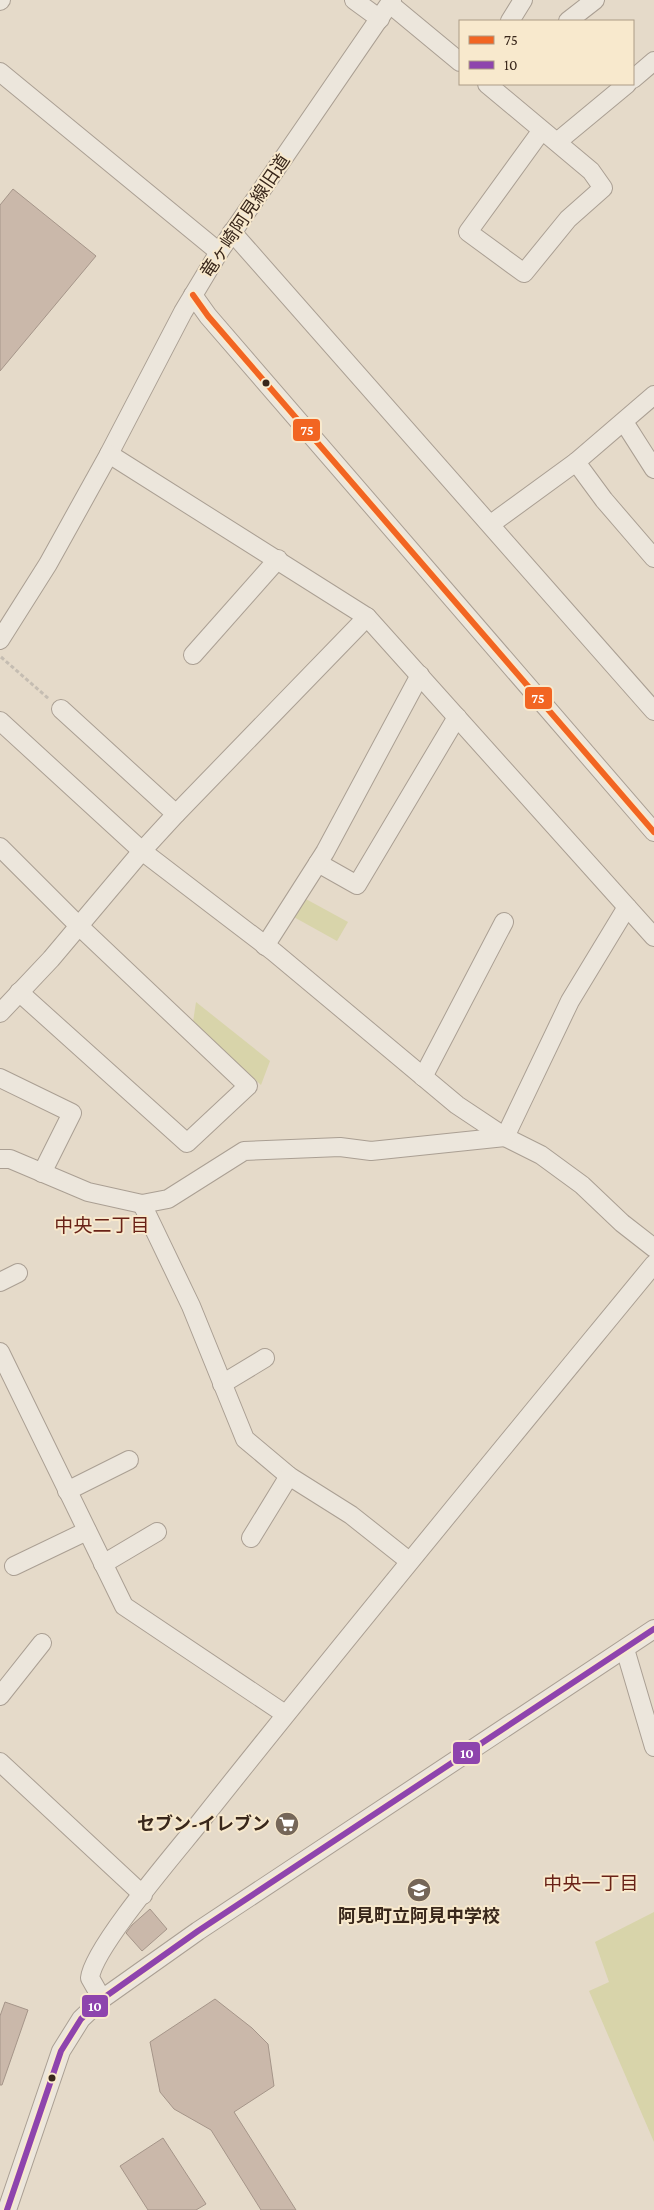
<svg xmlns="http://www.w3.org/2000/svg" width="654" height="2210" font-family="'Crimson Pro','Noto Sans JP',serif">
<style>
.green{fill:#d8d4aa}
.building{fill:#cab8aa;stroke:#a59589}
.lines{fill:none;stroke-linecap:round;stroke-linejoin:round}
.minor-casing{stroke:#aa9f93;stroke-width:20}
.path{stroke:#c5bdb2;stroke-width:3;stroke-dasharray:4 2.5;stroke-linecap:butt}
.minor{stroke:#ece6dc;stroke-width:18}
.bus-1-casing{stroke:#f8e9cd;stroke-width:10}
.bus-2-casing{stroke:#f8e9cd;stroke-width:10}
.bus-1{stroke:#f26522;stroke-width:6}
.bus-2{stroke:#8e44ad;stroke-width:6}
.bus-dot{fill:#39271b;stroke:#f8e9cd;stroke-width:2}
.labels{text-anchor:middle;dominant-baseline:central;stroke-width:4;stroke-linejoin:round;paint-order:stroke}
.street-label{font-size:18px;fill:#39271b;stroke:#f8e9cd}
.poi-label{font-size:18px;font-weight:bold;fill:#39271b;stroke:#f8e9cd;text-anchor:end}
.neighbourhood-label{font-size:19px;fill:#692217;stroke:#f8e9cd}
.line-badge{stroke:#f8e9cd;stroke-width:2}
.badge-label{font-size:14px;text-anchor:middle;font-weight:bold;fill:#fff}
</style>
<rect width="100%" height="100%" fill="#e5dac9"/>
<g class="green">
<polygon points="304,898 348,922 337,941 292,916"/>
<polygon points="196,1002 270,1061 261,1085 193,1022"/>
<polygon points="654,1912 654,2142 589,1991 609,1982 595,1942"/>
</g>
<g class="building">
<polygon points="13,189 96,256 0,371 0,205"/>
<polygon points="150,1909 167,1929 142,1951 126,1933 132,1925"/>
<polygon points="215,1999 252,2028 268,2044 274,2086 234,2112 296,2210 261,2210 211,2130 174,2109 160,2092 150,2042"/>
<polygon points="5,2002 28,2010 2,2085 0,2085 0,2016"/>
<polygon points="163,2138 206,2204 196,2210 148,2210 120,2166"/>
</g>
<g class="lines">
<g class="minor-casing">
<g id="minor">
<polyline points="354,0 380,19"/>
<polyline points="0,1 1,0"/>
<polyline points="390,4 460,62"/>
<polyline points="510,21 523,0"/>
<polyline points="568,21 595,0"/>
<polyline points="0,72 219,252"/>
<polyline points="633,79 654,61"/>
<polyline points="487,84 591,171 603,188 568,219 524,273 468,232 542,130"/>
<polyline points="557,142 627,84"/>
<polyline points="232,232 654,711"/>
<polyline points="193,295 208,316 654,832"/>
<polyline points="624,422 654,469"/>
<polyline points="576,462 604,500 654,558"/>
<polyline points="491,524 576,462 654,395"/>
<polyline points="367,617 654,937"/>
<polyline points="0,640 48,564 109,454 183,312 219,252 392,0"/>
<polyline points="193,655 278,559"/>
<polyline points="61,709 176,814"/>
<polyline points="0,721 142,851 274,952 457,1105 505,1137 541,1155 582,1185 622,1223 654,1248"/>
<polyline points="0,847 79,926 248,1086 187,1143 19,992"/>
<polyline points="318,863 357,885 457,717"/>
<polyline points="265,946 325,852 420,675"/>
<polyline points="0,1013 51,959 142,851 176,814 367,617 109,454"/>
<polyline points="423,1077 504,922"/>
<polyline points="0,1078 72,1113 42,1173"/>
<polyline points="505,1137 570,1001 627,907"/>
<polyline points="0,1159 10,1159 88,1192 142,1204 168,1199 244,1151 340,1147 371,1151 505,1137"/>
<polyline points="142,1204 191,1306 245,1439 289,1476 351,1515 409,1561"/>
<polyline points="0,1282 18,1273"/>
<polyline points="0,1352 124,1606 285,1714"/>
<polyline points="222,1384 265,1358"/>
<polyline points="67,1491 129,1460"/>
<polyline points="251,1538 289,1476"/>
<polyline points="103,1564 157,1532"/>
<polyline points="14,1566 87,1531"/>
<polyline points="625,1649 654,1747"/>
<polyline points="0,1696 42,1643"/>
<polyline points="0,1762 143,1895"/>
<path d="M 102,1999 L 90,1978 C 93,1948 177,1851 200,1822 C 349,1634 502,1449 654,1264"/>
<polyline points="7,2210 61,2051 81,2019 102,1999 198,1931 654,1629"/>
</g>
</g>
<polyline class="path" points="1,657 49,699"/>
<use href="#minor" class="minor"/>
<g class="bus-1-casing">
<polyline id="bus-1" points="193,295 208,316 654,832"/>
</g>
<g class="bus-2-casing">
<polyline id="bus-2" points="7,2210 61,2051 81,2019 102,1999 198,1931 654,1629"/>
</g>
<use href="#bus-1" class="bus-1"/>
<use href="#bus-2" class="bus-2"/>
</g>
<defs>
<g id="supermarket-disc" transform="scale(1.25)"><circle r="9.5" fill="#756658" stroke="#f8e9cd"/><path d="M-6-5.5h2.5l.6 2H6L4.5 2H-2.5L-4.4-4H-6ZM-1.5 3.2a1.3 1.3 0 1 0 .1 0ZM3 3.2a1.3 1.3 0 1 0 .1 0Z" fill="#fff"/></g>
<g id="school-disc" transform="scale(1.25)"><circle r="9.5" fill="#756658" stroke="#f8e9cd"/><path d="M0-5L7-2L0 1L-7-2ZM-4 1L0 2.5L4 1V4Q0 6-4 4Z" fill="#fff"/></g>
</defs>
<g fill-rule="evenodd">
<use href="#supermarket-disc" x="287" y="1824"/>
<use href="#school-disc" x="419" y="1890"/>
</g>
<g class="bus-dot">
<circle cx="266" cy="383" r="4.5"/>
<circle cx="52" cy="2078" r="4.5"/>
</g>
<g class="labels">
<g class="street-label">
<text transform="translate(245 216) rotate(-56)">竜ヶ崎阿見線旧道</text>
</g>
<g class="poi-label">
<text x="270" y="1824">セブン-イレブン</text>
<text x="419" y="1916" text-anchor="middle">阿見町立阿見中学校</text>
</g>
<g class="neighbourhood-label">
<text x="102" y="1225">中央二丁目</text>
<text x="591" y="1883">中央一丁目</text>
</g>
</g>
<g class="line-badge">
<rect x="292" y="418" width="29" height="24" rx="5" fill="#f26522"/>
<rect x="524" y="686" width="29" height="24" rx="5" fill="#f26522"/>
<rect x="452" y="1741" width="29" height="24" rx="5" fill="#8e44ad"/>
<rect x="81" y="1994" width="28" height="24" rx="5" fill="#8e44ad"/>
</g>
<g class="badge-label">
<text x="307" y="435">75</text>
<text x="538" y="703">75</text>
<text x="467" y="1758">10</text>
<text x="95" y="2011">10</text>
</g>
<rect x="459" y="20" width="175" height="65" fill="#f8e9cd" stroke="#ac9b86"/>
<rect x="469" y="36" width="25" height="8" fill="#f26522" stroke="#ac9b86"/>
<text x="504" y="45" font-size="15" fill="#39271b">75</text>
<rect x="469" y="61" width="25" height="8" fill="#8e44ad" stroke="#ac9b86"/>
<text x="504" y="70" font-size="15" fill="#39271b">10</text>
</svg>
